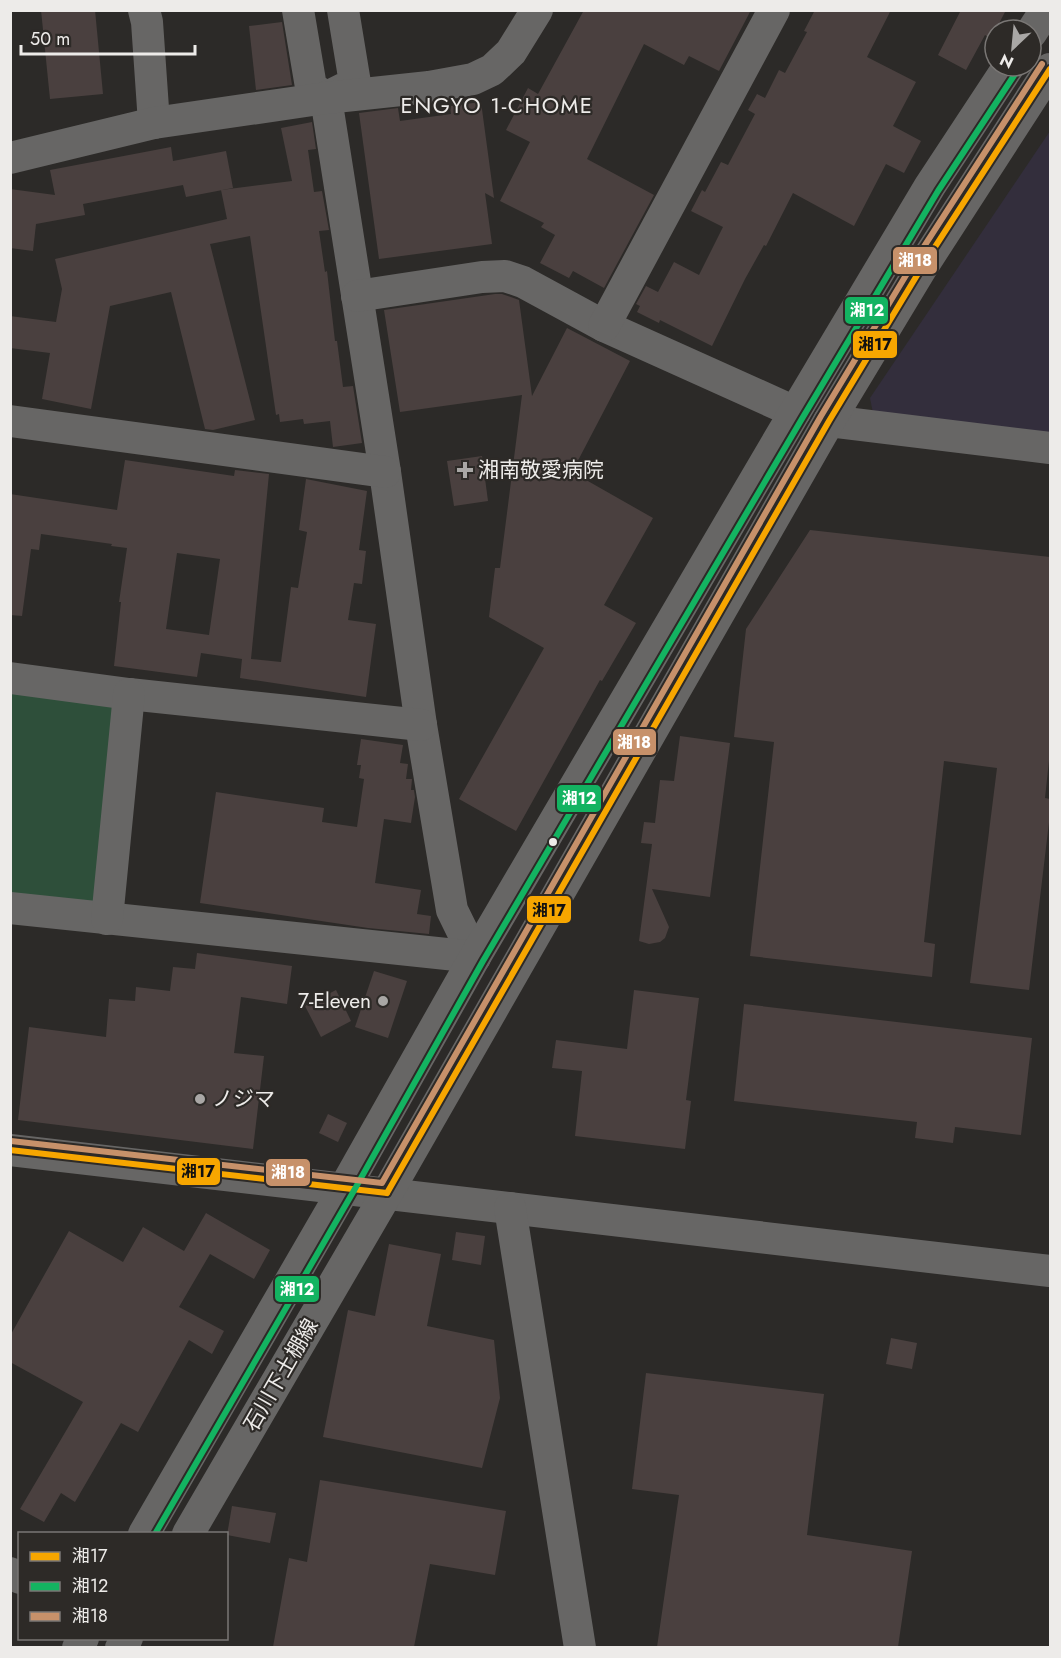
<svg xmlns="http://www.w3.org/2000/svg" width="1061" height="1658" font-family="Jost,'Noto Sans JP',sans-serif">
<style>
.industrial{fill:#332e3c}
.green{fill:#2e4f3a}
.building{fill:#4a403f;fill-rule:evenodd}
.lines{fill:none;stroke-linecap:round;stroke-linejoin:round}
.minor{stroke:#676665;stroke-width:32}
.bus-1-casing{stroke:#2d2a27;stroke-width:10}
.bus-2-casing{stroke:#2d2a27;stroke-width:10}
.bus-3-casing{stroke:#2d2a27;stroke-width:10}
.bus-1{stroke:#f7a600;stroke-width:6}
.bus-2{stroke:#13b361;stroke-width:6}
.bus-3{stroke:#c7916a;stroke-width:6}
.poi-dot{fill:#a9a7a5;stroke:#2d2a27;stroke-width:2}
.bus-dot{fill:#edebe9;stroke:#2d2a27;stroke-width:2}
.labels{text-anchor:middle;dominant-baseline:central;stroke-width:4.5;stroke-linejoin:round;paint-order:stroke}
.poi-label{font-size:21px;fill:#edebe9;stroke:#2d2a27;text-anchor:start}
.street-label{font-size:21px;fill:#edebe9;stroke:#2d2a27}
.neighbourhood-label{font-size:22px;letter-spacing:1.5px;fill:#edebe9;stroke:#2d2a27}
.line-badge{stroke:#2d2a27;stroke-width:2}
.badge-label{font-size:16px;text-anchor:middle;font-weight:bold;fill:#fff}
.pale-badge-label{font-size:16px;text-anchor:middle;font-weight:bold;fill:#111}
</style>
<rect width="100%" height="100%" fill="#2c2a28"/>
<polygon class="industrial" points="1050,131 1050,434 873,413 870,398"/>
<polygon class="green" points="11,678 129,694 107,919 11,908"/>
<g class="building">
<polygon points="41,10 95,10 103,94 50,99"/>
<polygon points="584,10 751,10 719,71 689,56 684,65 644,44 587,159 654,195 604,288 573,271 569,278 540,263 555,235 541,227 544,223 500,201 530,142 506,130 528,88 538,94"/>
<polygon points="815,10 891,10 867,57 916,82 893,126 921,141 904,173 886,164 854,226 793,193 766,246 764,245 745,279 712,346 660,320 659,323 637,312 640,306 636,304 646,286 658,292 674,262 699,275 723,227 691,211 702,190 705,192 721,162 728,165 755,114 748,110 757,94 765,98 779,70 785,73 807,32 804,31"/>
<polygon points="961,10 1006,10 991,39 985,35 966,70 938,55"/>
<polygon points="282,22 292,85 256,90 249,26"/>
<polygon points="481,102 494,198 485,193 492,244 379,259 359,113 398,108 400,121 451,114 450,106"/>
<polygon points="312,122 316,149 308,150 314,192 322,191 329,230 319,231 325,272 327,271 335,341 337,341 343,387 353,386 362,443 333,447 330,421 304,424 303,419 280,422 279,414 276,415 250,236 210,244 255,420 213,430 205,429 171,292 110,306 91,409 42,399 50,353 10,348 10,316 56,322 62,289 55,259 227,219 221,190 292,181 281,128"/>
<polygon points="171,147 173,161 226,151 233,188 186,197 183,185 83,204 85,215 36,224 33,251 10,248 10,189 55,195 50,170"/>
<polygon points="495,294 502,294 519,300 532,396 567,328 630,361 572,472 653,518 604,605 636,623 602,681 600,680 516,831 459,799 544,648 489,617 495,568 500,568 522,395 400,412 384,310"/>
<polygon points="482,456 488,501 454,506 447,461"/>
<path d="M 125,460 L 234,476 L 235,470 L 269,474 L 251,659 L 281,662 L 291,587 L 298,588 L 307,532 L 299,530 L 306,479 L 367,491 L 359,550 L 366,551 L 362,584 L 354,583 L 348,620 L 376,624 L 366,697 L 240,678 L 242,659 L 201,653 L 197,677 L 114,666 L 121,602 L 119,602 L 127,548 L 111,546 L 112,544 L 41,534 L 39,550 L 31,549 L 22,616 L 10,615 L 10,494 L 117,510 ZM 177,553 L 220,559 L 209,635 L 166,629 Z"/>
<polygon points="810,530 1050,557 1050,751 1045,798 1050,799 1050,814 1029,990 970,983 997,768 944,761 924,942 935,944 932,977 750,956 774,742 734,737 746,629"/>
<polygon points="680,736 730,743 710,897 652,889 669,927 665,938 660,942 649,944 639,941 652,844 641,843 644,822 655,823 660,780 674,781"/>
<polygon points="361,739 403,745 400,763 408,764 406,779 412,779 411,790 414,790 415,797 411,823 384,819 375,883 421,890 417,914 431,916 429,934 368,928 200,903 216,792 324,808 322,822 357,827 364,779 359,778 361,765 357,765"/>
<polygon points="197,953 292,966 287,1004 241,997 234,1053 264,1056 253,1149 18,1120 29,1027 106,1037 109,999 135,1001 136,987 170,991 173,967 195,969"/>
<polygon points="374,971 407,981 388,1038 355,1027"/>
<polygon points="336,990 351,1021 321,1037 305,1006"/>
<polygon points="634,990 699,998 686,1100 691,1101 685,1149 575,1136 582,1071 552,1068 556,1040 627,1049"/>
<polygon points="744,1004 1032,1038 1021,1135 955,1127 953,1143 915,1138 917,1122 734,1101"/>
<polygon points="328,1114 347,1123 338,1142 319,1133"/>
<polygon points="206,1213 270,1250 254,1279 210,1254 179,1307 224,1331 212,1354 189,1340 138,1432 121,1423 75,1502 61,1493 44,1522 20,1509 83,1402 10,1362 10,1336 69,1231 123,1262 143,1227 184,1251"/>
<polygon points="456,1232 485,1236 481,1265 452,1260"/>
<polygon points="389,1244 441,1254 427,1326 494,1340 500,1398 482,1468 323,1437 348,1310 375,1316"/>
<polygon points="891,1338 917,1343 912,1369 886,1364"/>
<polygon points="646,1373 824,1394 807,1535 912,1551 898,1647 657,1647 679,1495 632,1489"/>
<polygon points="320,1480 506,1511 495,1575 430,1564 414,1647 273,1647 289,1558 307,1562"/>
<polygon points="232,1506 276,1513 270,1543 227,1535"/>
</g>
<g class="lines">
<g class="minor">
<polyline points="144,10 147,22 154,123"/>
<polyline points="298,10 311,87 326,98 385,472 421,725 452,910 475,957"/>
<polyline points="1031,33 1046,10"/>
<polyline points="327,97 355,83 343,10"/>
<polyline points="10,158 154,123 326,98 429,87 473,79 492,70 511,52 537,10"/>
<polyline points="357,296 482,277 505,276 523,282 604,326 795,412"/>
<polyline points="604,326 774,10"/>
<polyline points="10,421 385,472"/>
<polyline points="829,421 1050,448"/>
<polyline points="10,678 129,694 421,725"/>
<polyline points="10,908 475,957"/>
<polyline points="107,919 129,694"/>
<polyline points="10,1150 1050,1271"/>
<polyline points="510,1208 580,1648"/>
<polyline points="144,1534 344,1189 475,957 795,412 930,186 1009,66"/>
<polyline points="188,1534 387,1193 829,421 922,267 1050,69"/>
<polyline points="10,1573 20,1578"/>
<polyline points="78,1648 83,1638"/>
<polyline points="121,1648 127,1638"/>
</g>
<g class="bus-1-casing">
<g id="bus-1">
<polyline points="10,1150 387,1193"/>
<polyline points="387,1193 829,421 922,267 1050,69"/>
</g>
</g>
<g class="bus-2-casing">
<polyline id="bus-2" points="155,1534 352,1194 483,961 803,417 938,191 1017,71"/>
</g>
<g class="bus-3-casing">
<polyline id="bus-3" points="11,1141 382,1183 821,416 914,262 1042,64"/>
</g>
<use href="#bus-1" class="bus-1"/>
<use href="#bus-2" class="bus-2"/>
<use href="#bus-3" class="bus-3"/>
</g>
<g class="poi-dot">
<path d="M462 461h6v6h6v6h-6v6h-6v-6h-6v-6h6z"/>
<circle cx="383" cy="1001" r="6"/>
<circle cx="200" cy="1099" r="6"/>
</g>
<circle class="bus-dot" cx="553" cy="842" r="5"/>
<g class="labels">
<g class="poi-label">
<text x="478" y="470">湘南敬愛病院</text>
<text x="371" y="1001" text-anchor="end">7-Eleven</text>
<text x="212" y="1099">ノジマ</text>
</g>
<g class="street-label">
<text transform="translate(281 1375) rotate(-60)">石川下土棚線</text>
</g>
<g class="neighbourhood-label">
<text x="497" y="105">ENGYO 1-CHOME</text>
</g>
</g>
<g class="line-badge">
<rect x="892" y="246" width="46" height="29" rx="6" fill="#c7916a"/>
<rect x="844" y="296" width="45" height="29" rx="6" fill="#13b361"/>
<rect x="852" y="330" width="46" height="29" rx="6" fill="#f7a600"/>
<rect x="612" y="728" width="45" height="28" rx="6" fill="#c7916a"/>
<rect x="556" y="784" width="46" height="29" rx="6" fill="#13b361"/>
<rect x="526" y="895" width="46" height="29" rx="6" fill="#f7a600"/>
<rect x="176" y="1157" width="45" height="29" rx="6" fill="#f7a600"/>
<rect x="265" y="1158" width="46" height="29" rx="6" fill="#c7916a"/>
<rect x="274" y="1275" width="46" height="28" rx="6" fill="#13b361"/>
</g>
<g class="badge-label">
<text x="915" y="266">湘18</text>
<text x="867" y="316">湘12</text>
<text x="634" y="748">湘18</text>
<text x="579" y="804">湘12</text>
<text x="288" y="1178">湘18</text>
<text x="297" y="1295">湘12</text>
</g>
<g class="pale-badge-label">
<text x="875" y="350">湘17</text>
<text x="549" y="916">湘17</text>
<text x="198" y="1177">湘17</text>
</g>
<rect width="1061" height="1658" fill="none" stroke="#edebe9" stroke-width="24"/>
<rect x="18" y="1532" width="210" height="108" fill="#2d2a27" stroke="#7a7775" stroke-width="1.5"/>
<rect x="30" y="1552" width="30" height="9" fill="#f7a600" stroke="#7a7775" stroke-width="1.5"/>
<text x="72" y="1562" font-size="18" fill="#edebe9">湘17</text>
<rect x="30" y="1582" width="30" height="9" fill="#13b361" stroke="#7a7775" stroke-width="1.5"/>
<text x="72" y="1592" font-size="18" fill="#edebe9">湘12</text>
<rect x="30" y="1612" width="30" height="9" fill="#c7916a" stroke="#7a7775" stroke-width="1.5"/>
<text x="72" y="1622" font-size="18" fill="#edebe9">湘18</text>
<g transform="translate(1013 48) rotate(206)"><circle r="28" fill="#2d2a27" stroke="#7a7775" stroke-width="1.5"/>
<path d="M0-4.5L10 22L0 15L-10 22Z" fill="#a9a7a5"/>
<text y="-9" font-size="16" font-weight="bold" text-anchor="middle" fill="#edebe9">N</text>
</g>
<path d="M21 45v9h174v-9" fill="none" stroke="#edebe9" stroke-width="3"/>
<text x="30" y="45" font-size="18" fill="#edebe9" stroke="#2d2a27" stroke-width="4.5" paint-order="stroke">50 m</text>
</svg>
